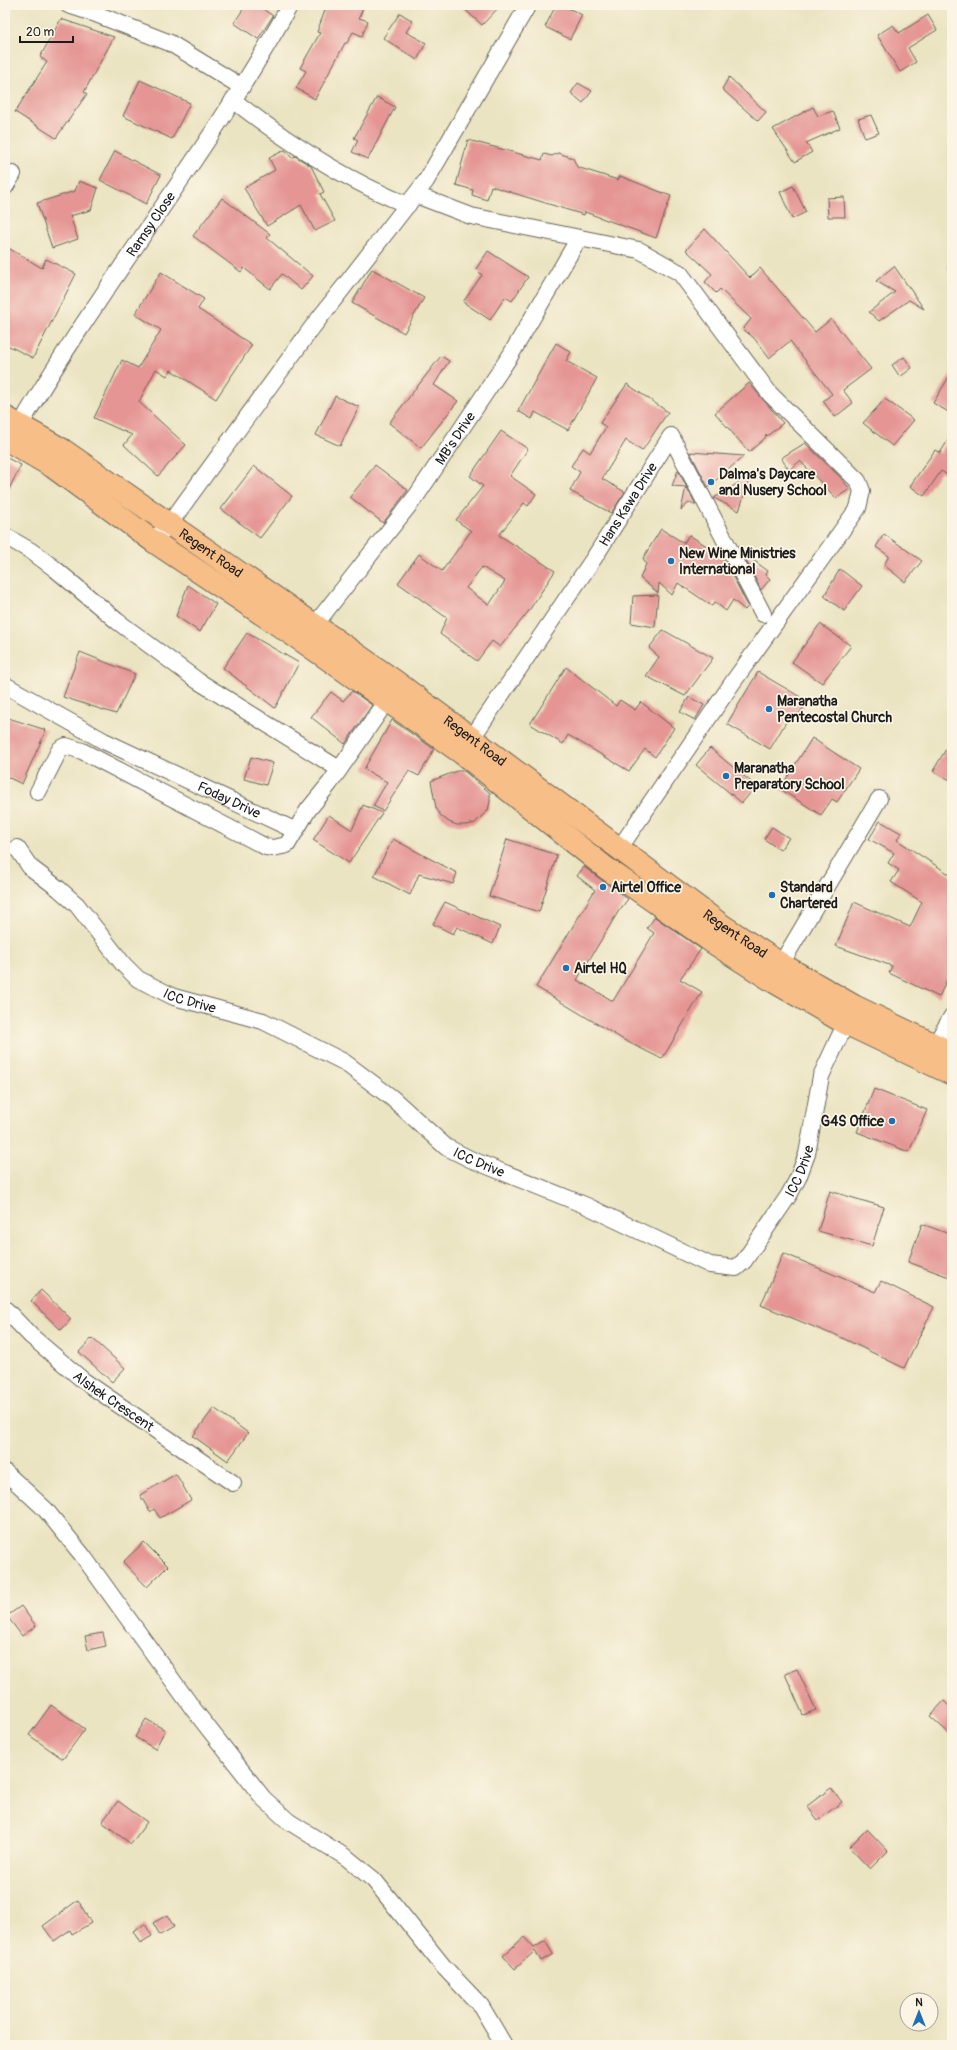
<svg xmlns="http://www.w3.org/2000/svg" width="957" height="2050" font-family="Pangolin,sans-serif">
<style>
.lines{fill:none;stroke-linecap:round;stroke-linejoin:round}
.stream{stroke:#68b0e0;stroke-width:5.5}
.building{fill:#e59694;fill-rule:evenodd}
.street-casing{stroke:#646256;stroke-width:18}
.primary-casing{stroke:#646256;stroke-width:24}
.street{stroke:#fff;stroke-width:16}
.primary{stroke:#f7be88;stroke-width:22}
.poi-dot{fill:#1f6fb2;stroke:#fcf5e5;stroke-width:1.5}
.labels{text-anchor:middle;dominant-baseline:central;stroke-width:3.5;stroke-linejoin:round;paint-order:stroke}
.street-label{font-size:14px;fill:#1c1c1c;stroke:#fcf5e5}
.poi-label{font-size:14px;font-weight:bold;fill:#1c1c1c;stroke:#fcf5e5;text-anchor:start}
</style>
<rect width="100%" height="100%" fill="#fcf5e5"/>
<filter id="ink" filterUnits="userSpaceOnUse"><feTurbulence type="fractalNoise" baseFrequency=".025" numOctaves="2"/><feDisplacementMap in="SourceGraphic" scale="8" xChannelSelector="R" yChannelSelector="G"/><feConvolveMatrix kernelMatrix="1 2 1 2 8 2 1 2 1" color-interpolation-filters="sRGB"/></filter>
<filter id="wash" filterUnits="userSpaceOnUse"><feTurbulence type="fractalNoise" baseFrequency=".012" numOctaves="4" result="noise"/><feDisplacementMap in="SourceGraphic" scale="16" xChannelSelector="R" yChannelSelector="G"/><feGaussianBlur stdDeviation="0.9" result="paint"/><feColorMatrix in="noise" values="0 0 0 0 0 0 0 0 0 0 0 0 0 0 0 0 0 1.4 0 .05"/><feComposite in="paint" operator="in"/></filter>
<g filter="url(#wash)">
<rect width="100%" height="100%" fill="#ebe4c2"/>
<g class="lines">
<polyline class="stream" points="951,268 952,268"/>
</g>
<g id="blocks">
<g class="building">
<polygon points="246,5 257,5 273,16 258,39 234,23"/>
<polygon points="327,5 364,5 359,18 368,21 362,36 353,32 347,43 345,43 315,99 296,88 306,71 300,68 320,33 317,32"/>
<polygon points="460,5 501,5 482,25"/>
<polygon points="556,5 562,5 582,15 570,39 545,27"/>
<polygon points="400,13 413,21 406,32 426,43 417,60 383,38"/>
<polygon points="928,15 937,30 908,48 916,62 900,72 877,35 893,25 899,33"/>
<polygon points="61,19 114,37 84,92 87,94 56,138 15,112 47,62 40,57"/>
<polygon points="729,77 766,112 758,121 722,89"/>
<polygon points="140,80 190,103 172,139 123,116"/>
<polygon points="578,83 592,91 583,103 571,93"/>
<polygon points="377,97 395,107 368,159 352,152 358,140 354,138"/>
<polygon points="813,107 818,116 833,111 840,128 806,143 812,152 795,162 773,129"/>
<polygon points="871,115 879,133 865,138 858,119"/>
<polygon points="468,140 542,160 544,154 552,156 558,153 573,158 577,167 618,180 620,176 671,196 656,238 585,212 584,215 491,186 487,200 472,195 473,190 456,185"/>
<polygon points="285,150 292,158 295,156 311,166 324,192 320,194 335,221 315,231 301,205 267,226 244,188 275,170 269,158"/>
<polygon points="115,151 161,175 146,204 100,180"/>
<polygon points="79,181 98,188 91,210 70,216 78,239 52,248 37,203 75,191"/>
<polygon points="793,186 806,212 792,219 780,192"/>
<polygon points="844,197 845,217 828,217 827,198"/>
<polygon points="222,198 270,234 267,238 313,276 301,290 282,274 270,289 244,268 241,272 193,236"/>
<polygon points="705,229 750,278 760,268 815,332 831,319 871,369 843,390 853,403 835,417 823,401 832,394 790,341 769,358 754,338 743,329 751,319 720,289 716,293 705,282 712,274 686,250"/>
<polygon points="5,246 42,268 46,259 76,274 33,358 5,344"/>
<polygon points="488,251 528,277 512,301 505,297 490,320 463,302 482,275 476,269"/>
<polygon points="894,266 924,309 909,300 879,321 869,312 895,292 876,281"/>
<polygon points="372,269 424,298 404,333 352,303"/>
<polygon points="161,272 204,299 198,309 252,345 216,399 171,370 167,376 156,369 139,402 186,445 158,476 124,445 132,435 94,418 122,360 138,368 161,330 135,314"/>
<polygon points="556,343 571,352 566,361 597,378 568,430 535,412 532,419 518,411"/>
<polygon points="441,356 449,361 434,385 458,401 421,448 389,423"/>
<polygon points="904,357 912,368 900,377 892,365"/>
<polygon points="952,372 952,414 933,403"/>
<polygon points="749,383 783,423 767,436 766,434 765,438 749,452 715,413"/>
<polygon points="627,384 668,412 642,451 626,440 602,479 625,492 611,513 570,491 580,472 571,466 583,448 590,453 606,427 600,423"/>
<polygon points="335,396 359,407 340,446 316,435"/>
<polygon points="885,399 914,420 892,446 863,423"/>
<path d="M 501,431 L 528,449 L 510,476 L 536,494 L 528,506 L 524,503 L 499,535 L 555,571 L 528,612 L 500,647 L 492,641 L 477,661 L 440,634 L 447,618 L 398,583 L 419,554 L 442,571 L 471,531 L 456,520 L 483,486 L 470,476 ZM 482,567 L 505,581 L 489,605 L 466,588 Z"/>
<polygon points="952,434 952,478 941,471 924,496 910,486 935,450 940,453"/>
<polygon points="805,443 840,477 850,489 836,498 800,461 789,470 781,458"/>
<polygon points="690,452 744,456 708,487"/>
<polygon points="5,457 21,465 5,497"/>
<polygon points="375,465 408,490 383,523 350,497"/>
<polygon points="254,466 292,496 260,538 221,509"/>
<polygon points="678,470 696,505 690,502 681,510 686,487 672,486"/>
<polygon points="751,475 739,511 714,498"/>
<polygon points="661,529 684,543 689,535 718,553 720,551 748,606 745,610 733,600 726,611 715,602 712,606 678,583 672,595 659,583 658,593 640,578 646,564 643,558"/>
<polygon points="884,534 922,561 905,582 884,565 889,556 876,547"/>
<polygon points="741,551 768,571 766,575 770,579 761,590"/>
<polygon points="840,569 862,586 844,611 824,596"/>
<polygon points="188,585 216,604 200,632 176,616"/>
<polygon points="658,595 655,627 631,623 633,596"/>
<polygon points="820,624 851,646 822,683 792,662"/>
<polygon points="663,630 713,658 685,696 646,676 659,657 649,648"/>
<polygon points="247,633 299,663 275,708 223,668"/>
<polygon points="80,652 135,674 116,714 63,697"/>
<polygon points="566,667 616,706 620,700 635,710 641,702 674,728 655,757 645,749 629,771 568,735 563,744 530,724"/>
<polygon points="758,672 807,701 795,721 789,717 770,749 727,724"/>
<polygon points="352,691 372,705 345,744 311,717 331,692 343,701"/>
<polygon points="689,697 704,705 695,720 680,712"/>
<polygon points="5,717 46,730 22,784 5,776"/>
<polygon points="392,720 434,749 419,776 409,771 383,811 373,806 387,782 364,769"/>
<polygon points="812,738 859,769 837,802 832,799 821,815 780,789"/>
<polygon points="952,739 952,781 933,771"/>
<polygon points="710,748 756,786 742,803 696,765"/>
<polygon points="251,757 273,763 266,785 244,779"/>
<polygon points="457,771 464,771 490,793 490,802 488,810 475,823 467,825 457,825 449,822 441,816 436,808 431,781"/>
<polygon points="363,805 382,813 349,863 313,840 329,815 352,830"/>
<polygon points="880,821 901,833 897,840 952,876 952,968 939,997 889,973 892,966 836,946 854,902 910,927 922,902 891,882 899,870 888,863 894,853 869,839"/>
<polygon points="772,827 789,838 780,850 764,839"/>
<polygon points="393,839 457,873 453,884 419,874 410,895 374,876"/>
<polygon points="507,839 557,855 539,912 489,896"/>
<polygon points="584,867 628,899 618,912 577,980 613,1001 654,933 647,928 655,917 701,949 680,979 702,992 662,1059 624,1040 536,987 595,890 577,876"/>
<polygon points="445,902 500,927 493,944 457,927 453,934 433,924"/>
<polygon points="874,1089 927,1110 909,1152 857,1132"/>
<polygon points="830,1191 884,1207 872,1246 818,1231"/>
<polygon points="922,1224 952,1235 952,1278 908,1262"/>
<polygon points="783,1253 875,1292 881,1281 934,1307 904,1368 832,1333 831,1334 761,1305"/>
<polygon points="41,1290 71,1319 61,1330 31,1301"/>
<polygon points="92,1338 125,1368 112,1382 79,1352"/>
<polygon points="214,1408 248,1433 228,1461 193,1436"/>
<polygon points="176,1474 191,1500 160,1518 154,1509 150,1512 140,1495"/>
<polygon points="144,1542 168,1566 147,1587 123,1562"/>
<polygon points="21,1606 36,1626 22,1636 7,1616"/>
<polygon points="103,1633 106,1646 88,1650 85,1636"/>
<polygon points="797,1669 816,1710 803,1715 785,1674"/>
<polygon points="944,1701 952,1709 952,1736 930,1716"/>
<polygon points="51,1705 85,1729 63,1759 29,1735"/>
<polygon points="146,1719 165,1730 155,1749 135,1737"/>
<polygon points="831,1788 842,1802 818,1820 807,1806"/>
<polygon points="118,1801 147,1822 131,1844 102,1822"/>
<polygon points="867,1829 888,1851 870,1869 849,1847"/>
<polygon points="78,1900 91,1923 72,1934 70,1930 54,1941 43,1926"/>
<polygon points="167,1915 174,1927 160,1935 153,1923"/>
<polygon points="145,1924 152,1936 140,1943 133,1931"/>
<polygon points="524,1937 534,1948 545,1941 553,1954 541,1961 535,1951 515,1969 503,1956"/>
</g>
</g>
</g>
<g filter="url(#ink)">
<use href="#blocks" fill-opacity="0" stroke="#646256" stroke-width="1"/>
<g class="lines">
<g class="street-casing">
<g id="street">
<polyline points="68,5 96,14 170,43 242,87"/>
<path d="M 233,100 C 287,142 345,180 408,205"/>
<polyline points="5,187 13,174"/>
<polyline points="416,195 471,216 639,250 680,273 770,394 858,481 862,491 858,508 733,682 619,849"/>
<path id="s1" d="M 15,434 C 100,286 208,154 290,5"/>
<polyline points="5,536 31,551 54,568 117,621 198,681 339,769"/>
<polyline points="153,541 170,523 311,329 426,181 528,5"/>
<path id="s2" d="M 314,626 L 417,495 L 510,356 L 579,238"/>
<path id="s3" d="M 5,685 L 104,741 L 294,830"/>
<path id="s4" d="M 472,738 L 594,558 L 671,436 L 763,614"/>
<polyline points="38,792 60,749 66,746 82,751 266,847 273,848 287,845 308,810 330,783 393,692"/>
<path id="s5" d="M 17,848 L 30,867 L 59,889 L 77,905 L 123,964 L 138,979 L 174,997 L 263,1021 L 344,1062 L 392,1098 L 446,1147 L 470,1159 L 587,1206 L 710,1265 L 736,1268 L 744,1261 L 789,1195 L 798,1178 L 807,1154 L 821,1076 L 850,1014"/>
<polyline points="781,964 879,799"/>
<polyline points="935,1045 952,1016"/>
<path id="s6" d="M 5,1309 L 31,1336 L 84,1381 L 233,1483"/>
<polyline points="5,1472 45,1509 83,1556 194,1710 263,1798 288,1821 347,1858 374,1880 443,1966 481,2006 504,2045"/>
</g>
</g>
<g class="primary-casing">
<g id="primary">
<path id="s7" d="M 5,417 L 63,450 L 395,681 L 723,926 L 781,964 L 854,1006 L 952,1053"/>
<polyline points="5,439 53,467 153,541 305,643 463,754 606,868 712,942 771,980 845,1023 952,1074"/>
</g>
</g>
<use href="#street" class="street"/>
<use href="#primary" class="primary"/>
</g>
</g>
<g class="poi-dot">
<circle cx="711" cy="482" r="4"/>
<circle cx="671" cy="561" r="4"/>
<circle cx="769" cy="709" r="4"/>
<circle cx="726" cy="776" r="4"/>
<circle cx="603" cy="887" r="4"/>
<circle cx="772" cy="895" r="4"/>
<circle cx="566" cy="968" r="4"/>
<circle cx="892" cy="1121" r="4"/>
</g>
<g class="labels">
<g class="street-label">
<text stroke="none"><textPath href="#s1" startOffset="250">Ramsy Close</textPath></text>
<text stroke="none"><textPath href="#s2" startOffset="235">MB's Drive</textPath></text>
<text stroke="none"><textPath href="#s4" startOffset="281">Hans Kawa Drive</textPath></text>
<text stroke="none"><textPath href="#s7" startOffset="247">Regent Road</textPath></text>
<text stroke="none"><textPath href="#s7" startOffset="571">Regent Road</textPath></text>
<text stroke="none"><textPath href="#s3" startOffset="252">Foday Drive</textPath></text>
<text stroke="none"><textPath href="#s7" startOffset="895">Regent Road</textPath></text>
<text stroke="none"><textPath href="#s5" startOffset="236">ICC Drive</textPath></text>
<text stroke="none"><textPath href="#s5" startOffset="572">ICC Drive</textPath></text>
<text stroke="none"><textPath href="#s5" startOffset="968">ICC Drive</textPath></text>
<text stroke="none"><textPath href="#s6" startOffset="143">Alshek Crescent</textPath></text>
</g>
<g class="poi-label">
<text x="719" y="474">Dalma's Daycare<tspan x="719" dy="16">and Nusery School</tspan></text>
<text x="679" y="553">New Wine Ministries<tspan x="679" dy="16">International</tspan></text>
<text x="777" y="701">Maranatha<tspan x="777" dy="16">Pentecostal Church</tspan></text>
<text x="734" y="768">Maranatha<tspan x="734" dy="16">Preparatory School</tspan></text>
<text x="611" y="887">Airtel Office</text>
<text x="780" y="887">Standard<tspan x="780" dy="16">Chartered</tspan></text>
<text x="574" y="968">Airtel HQ</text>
<text x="884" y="1121" text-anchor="end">G4S Office</text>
</g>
</g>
<rect width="957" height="2050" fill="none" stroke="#fcf5e5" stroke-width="20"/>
<g transform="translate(919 2012)"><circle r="19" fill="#fcf5e5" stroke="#a29e95"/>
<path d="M0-3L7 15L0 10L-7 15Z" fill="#1f6fb2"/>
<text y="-6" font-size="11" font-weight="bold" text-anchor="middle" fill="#1c1c1c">N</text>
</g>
<path d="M20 36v6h53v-6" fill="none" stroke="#1c1c1c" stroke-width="2"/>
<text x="26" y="36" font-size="12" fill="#1c1c1c" stroke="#fcf5e5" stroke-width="3" paint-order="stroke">20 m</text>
</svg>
